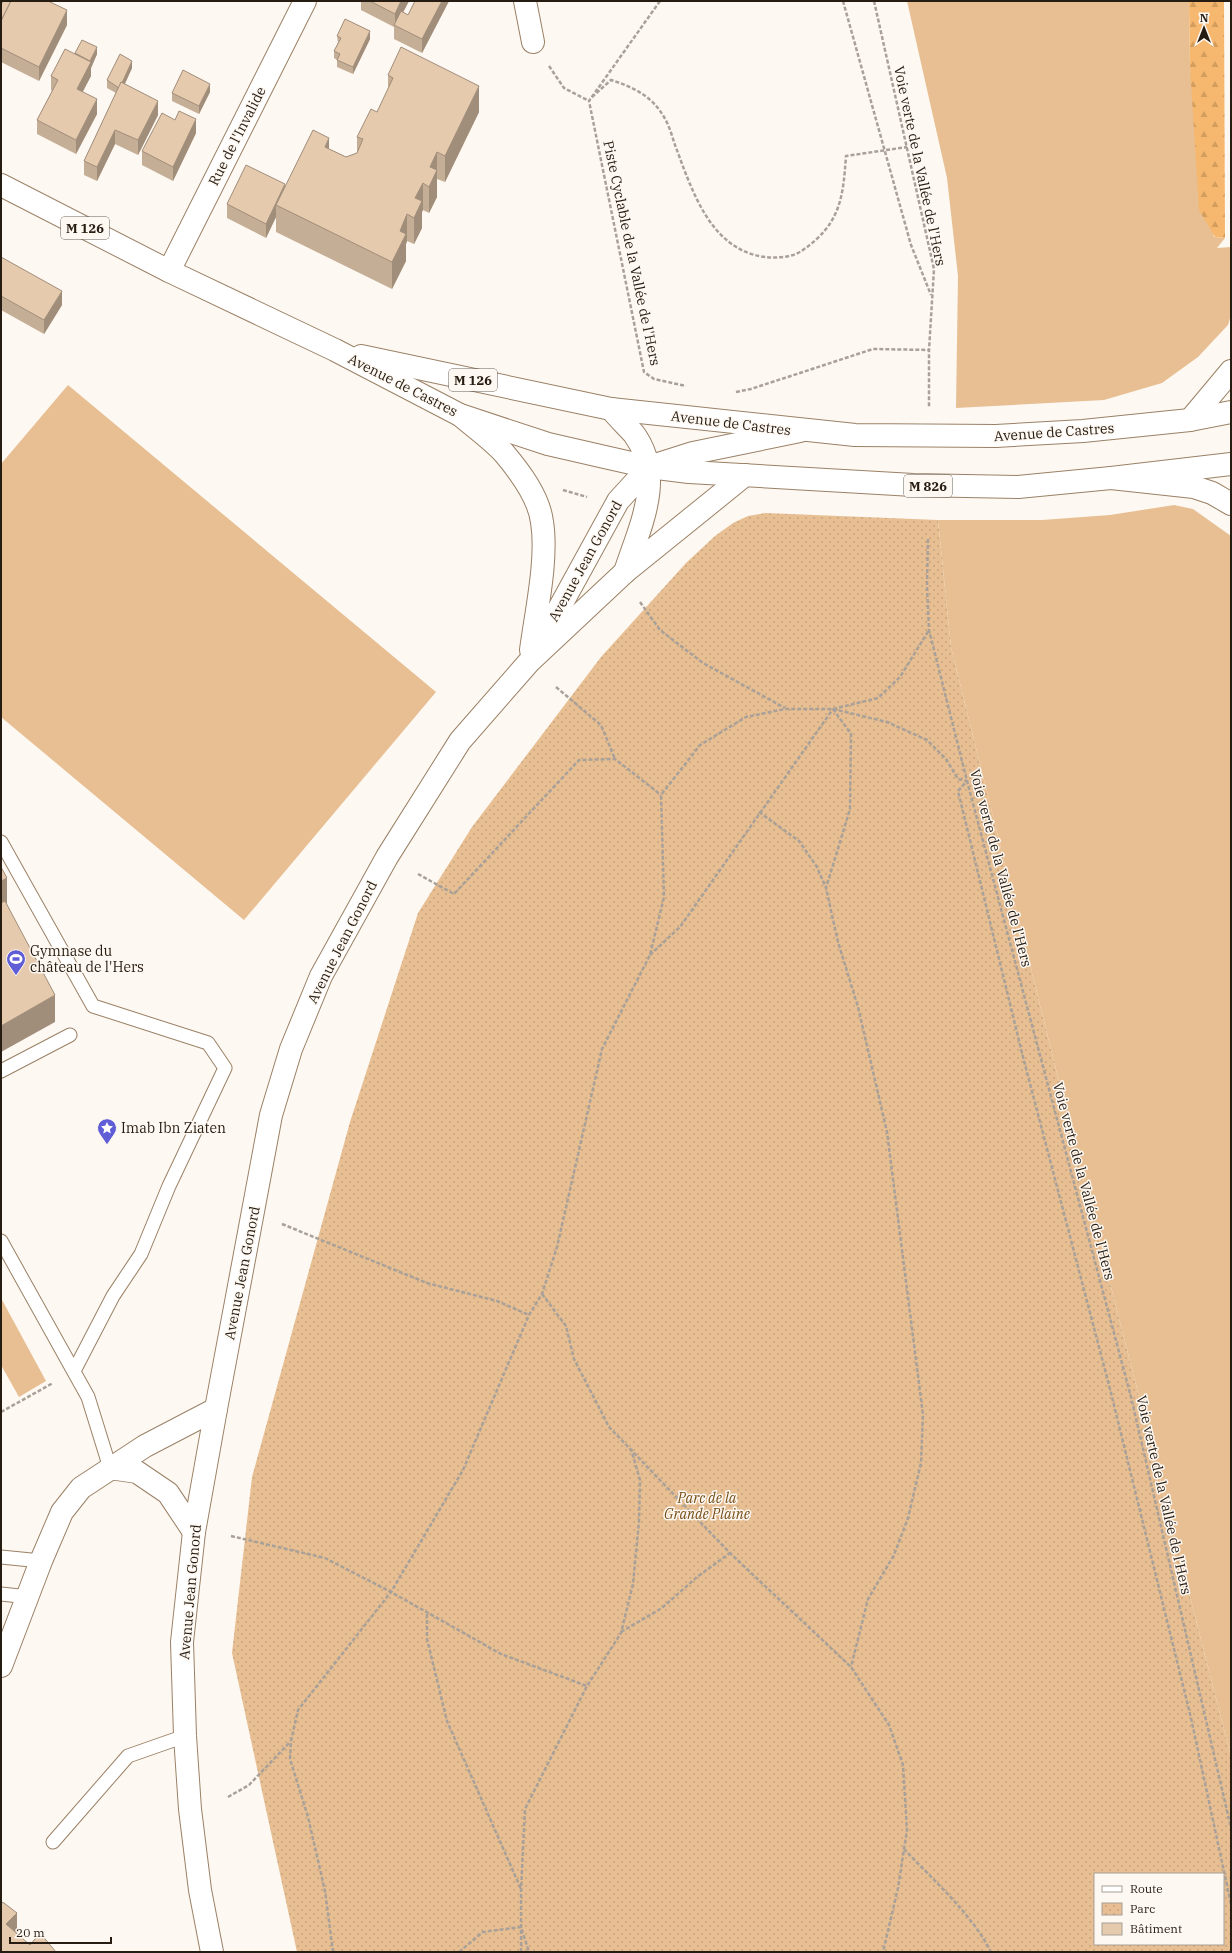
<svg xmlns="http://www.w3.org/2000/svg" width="1232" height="1953" font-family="'IBM Plex Serif',serif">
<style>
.grass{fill:#e7bf93}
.forest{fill:url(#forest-firs)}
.park{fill:url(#park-dots);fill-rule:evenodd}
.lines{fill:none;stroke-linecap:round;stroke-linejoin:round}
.service-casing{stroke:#9a8166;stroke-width:15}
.minor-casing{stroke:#9a8166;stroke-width:24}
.tertiary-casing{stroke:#9a8166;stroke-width:24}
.primary-casing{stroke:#9a8166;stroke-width:24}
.motorway-casing{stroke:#9a8166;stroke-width:24}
.path{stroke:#a9a199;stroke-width:2.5;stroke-dasharray:4 2;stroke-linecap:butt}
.service{stroke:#fff;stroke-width:13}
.minor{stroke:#fff;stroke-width:22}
.tertiary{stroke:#fff;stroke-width:22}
.primary{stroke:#fff;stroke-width:22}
.motorway{stroke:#fff;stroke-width:22}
.wall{fill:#c5ae96}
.shaded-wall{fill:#a08d7a}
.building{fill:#e5caae;stroke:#a08d7a}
.labels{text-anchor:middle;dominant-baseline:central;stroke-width:3;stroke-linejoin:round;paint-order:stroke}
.shield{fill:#fef8f2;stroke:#675e54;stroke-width:1}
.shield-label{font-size:13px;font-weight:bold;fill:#261c11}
.street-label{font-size:14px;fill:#261c11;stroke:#fef8f2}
.poi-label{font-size:14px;fill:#261c11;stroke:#fef8f2;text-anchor:start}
.park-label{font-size:14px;font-style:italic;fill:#764d16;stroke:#fef8f2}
</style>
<defs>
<pattern id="forest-firs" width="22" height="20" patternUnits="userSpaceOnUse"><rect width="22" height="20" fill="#f6b76e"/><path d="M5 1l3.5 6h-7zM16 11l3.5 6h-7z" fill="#d39d5e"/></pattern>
<pattern id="park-dots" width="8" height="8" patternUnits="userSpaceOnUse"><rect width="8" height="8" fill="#e7bf93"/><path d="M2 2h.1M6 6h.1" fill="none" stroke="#c6a47e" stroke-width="1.8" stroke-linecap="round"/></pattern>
</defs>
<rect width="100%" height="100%" fill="#fef8f2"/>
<g class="grass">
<polygon points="907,1 1189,1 1190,66 1214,237 1225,238 1217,248 1231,247 1231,315 1228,325 1198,357 1162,383 1104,400 956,408 958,276 947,178"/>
<polygon points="68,385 436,692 244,920 1,717 1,464"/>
<polygon points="1174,505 1193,509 1231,536 1231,1757 1074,1142 951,647 938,520 1042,520 1110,515"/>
<polygon points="1,1298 46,1381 19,1397 1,1365"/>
</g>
<polygon class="forest" points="1189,1 1224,1 1225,238 1215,237 1199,210 1190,66"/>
<path class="park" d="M 765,513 L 938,520 L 951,647 L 1074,1142 L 1231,1757 L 1231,1952 L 297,1952 L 232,1653 L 252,1477 L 350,1122 L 418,913 L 472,827 L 601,657 L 686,563 L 715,536 L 733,523 L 748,516 ZM 1095,1874 L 1223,1874 L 1223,1944 L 1095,1944 Z"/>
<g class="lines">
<g class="service-casing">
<g id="service">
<polyline points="1,842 93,1006 208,1043 225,1068 169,1186 141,1254 113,1296 74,1371"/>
<polyline points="1,1071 70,1035"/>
<polyline points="1,1241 88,1397 110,1468"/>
<polyline points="1,1557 41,1561"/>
<polyline points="1,1594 29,1597"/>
<polyline points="53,1842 128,1756 185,1736"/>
</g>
</g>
<g class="minor-casing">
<g id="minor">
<polyline points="525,1 533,42"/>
<polyline points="169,271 305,1"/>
<polyline points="110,1468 137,1472 168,1493 194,1532"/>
<polyline points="1,1666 41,1561 62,1512 81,1488 145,1446 216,1409"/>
</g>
</g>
<g class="tertiary-casing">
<g id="tertiary">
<path d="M 611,409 C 618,418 627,426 634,434 C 666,478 639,528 625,572"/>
<path d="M 460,415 C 474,427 491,439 504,453 C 520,472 539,497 542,522 C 548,559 536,612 531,650"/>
<polyline points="539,645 618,501 649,467 693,453 800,431"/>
<polyline points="212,1952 200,1890 190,1809 185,1736 182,1642 194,1532 216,1409 271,1115 291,1049 321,976 387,857 460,741 529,662 625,572 745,475"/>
</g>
</g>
<g class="primary-casing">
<g id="primary">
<polyline points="1,185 169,271 335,350 460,415 548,444 609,458 649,467 689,472 913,485 1018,487 1111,478 1231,464"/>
<polyline points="361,356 611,409 855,435 996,436 1083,431 1190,420 1231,412"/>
</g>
</g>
<g class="motorway-casing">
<g id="motorway">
<polyline points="1190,420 1231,371"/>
<polyline points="1111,478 1194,487 1212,493 1231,504"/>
</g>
</g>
<g class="path">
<polyline points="660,1 589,101 644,372 654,379 686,386"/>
<polyline points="843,1 911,245 931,295"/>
<polyline points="874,1 934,269 929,350 929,407"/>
<polyline points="549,66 564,88 589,101"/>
<path d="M 592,97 L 611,80 C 633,87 652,96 664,117 C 669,125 672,136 675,145 C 692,190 710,250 765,257 C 777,258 792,258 803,250 C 840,224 843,199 846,156 L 907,147"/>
<polyline points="736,392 751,389 873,349 929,350"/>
<polyline points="563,490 587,497"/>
<polyline points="928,539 927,586 929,630 967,781 1131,1397 1231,1828"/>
<polyline points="640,602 660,630 703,663 785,708"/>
<polyline points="556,687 601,725 615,759"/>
<polyline points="833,709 887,722 927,740 946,759 958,779 967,781 958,791 1023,1057 1110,1389 1191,1718 1231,1904"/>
<polyline points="833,709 851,734 850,809 826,888 838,942 858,1007 887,1132 923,1415 921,1463 908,1518 894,1555 868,1599 851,1667"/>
<polyline points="759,812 799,841 817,867 826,888"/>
<polyline points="418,874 454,894 579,760 615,759 661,795"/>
<polyline points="650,955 680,927 833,709"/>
<polyline points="282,1224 427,1283 497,1301 529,1315"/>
<polyline points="542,1294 566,1326 574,1359 609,1427 730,1553 851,1667 889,1725 903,1765 907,1830 898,1888 883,1952"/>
<polyline points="1,1412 53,1383"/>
<polyline points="231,1536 325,1558 391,1592 501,1654 587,1686"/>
<polyline points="427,1614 427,1639 447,1721 521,1889"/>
<polyline points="621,1632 662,1608 697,1577 730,1553"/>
<polyline points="228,1797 249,1785 290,1742"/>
<path d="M 904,1849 C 933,1880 972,1914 991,1952"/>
<polyline points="333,1952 325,1891 308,1817 290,1759 291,1741 298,1710 391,1592 463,1470 529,1315 542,1294 557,1247 602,1049 650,955 664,897 661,795 700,745 746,717 785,709 833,709 878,698 900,677 929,630"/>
<polyline points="459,1952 483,1932 521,1927 529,1952"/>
<polyline points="521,1952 521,1890 525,1809 587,1686 621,1633 633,1584 639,1521 640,1480 631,1449"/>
</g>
<use href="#service" class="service"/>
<use href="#minor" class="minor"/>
<use href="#tertiary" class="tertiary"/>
<use href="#primary" class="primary"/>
<use href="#motorway" class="motorway"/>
</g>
<g class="wall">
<polygon points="361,1 409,1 403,12 408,15 415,1 449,1 422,53 394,39 394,27 361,10"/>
<polygon points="1,5 67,25 39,81 1,62"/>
<polygon points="337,36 370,39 353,74 337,67 337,60 334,58 334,51 338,43"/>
<polygon points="75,53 97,54 91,68 91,76 82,92 97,114 76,154 37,134 37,120 52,91 51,90 51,76"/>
<polygon points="132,68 125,84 158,115 138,155 115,144 97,181 84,175 84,161 116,93 107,88 107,80"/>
<polygon points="388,75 479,112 445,182 437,179 437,197 429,213 423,210 422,212 422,228 414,244 407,241 406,244 406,261 392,289 276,232 276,217 266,238 227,218 227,204 285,187 329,149 346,157 357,153 357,137 377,112 388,90"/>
<polygon points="210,92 199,114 172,101 172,93"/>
<polygon points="196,133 173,181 142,165 142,151"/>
<polygon points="1,257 62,305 44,334 1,310"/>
</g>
<g class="shaded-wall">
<polygon points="401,1 409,1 396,26 395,25 395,14"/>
<polygon points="442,1 449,1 422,53 422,39"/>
<polygon points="67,10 67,25 39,81 39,67"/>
<polygon points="370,31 370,39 353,74 353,67"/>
<polygon points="97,47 97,54 91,68 91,76 77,103 77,89"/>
<polygon points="132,61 132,68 119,96 119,88"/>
<polygon points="210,84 210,92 199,114 199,106"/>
<polygon points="479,86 479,112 445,182 445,156"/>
<polygon points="97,99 97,114 76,154 76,140"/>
<polygon points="158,101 158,115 138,155 138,140"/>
<polygon points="196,119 196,133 173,181 173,167"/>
<polygon points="115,130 115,144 97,181 97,167"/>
<polygon points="329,138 329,165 325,147"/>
<polygon points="437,152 437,197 429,213 429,187 430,167"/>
<polygon points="423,183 423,210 422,212 422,228 414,244 414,218 415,198"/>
<polygon points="285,184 285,199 276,205 276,217 266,238 266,224"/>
<polygon points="407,214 407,241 406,244 406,261 392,289 392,262 400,231"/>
<polygon points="62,291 62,305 44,334 44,320"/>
<polygon points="7,878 7,905 1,908 1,881"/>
<polygon points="55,995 55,1022 1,1052 1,1026"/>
<polygon points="17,1913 17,1949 6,1924"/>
</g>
<g class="building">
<polygon points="3,1 11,1 1,21 1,5"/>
<polygon points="11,1 48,1 67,10 39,67 1,48 1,21"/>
<polygon points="370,1 401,1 395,14"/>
<polygon points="415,1 442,1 422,39 394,25 401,11 408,15"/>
<polygon points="345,19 370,31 353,67 337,60 340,54 334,51 341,38 337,36"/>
<polygon points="82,40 97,47 90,61 75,53"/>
<polygon points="401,47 479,86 445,156 437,152 430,167 437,170 429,187 423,183 415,198 422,201 414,218 407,214 400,231 406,234 392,262 276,205 313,130 329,138 325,147 346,157 357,153 363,139 357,137 371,109 377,112 393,78 388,75"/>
<polygon points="65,49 91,62 77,89 97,99 76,140 37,120 58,80 51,76"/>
<polygon points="120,54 132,61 122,83 121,82 119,88 107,80"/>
<polygon points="183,70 210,84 199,106 172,93"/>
<polygon points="121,82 158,101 138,140 115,130 97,167 84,161"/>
<polygon points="179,111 196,119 173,167 142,151 162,113 175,120"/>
<polygon points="246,165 285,184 266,224 227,204"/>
<polygon points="1,257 62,291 44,320 1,296"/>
<polygon points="1,867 7,878 1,881"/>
<polygon points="5,901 55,995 1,1026 1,903"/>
<polygon points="1,1902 4,1903 17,1913 6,1924 30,1945 40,1933 56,1952 1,1952"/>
</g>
<defs>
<g id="stadium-pin" transform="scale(1)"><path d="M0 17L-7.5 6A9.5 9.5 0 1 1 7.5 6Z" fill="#605ed6" stroke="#fef8f2"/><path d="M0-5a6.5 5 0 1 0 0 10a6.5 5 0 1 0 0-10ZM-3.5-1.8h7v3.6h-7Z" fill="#fff"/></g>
<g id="sight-pin" transform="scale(1)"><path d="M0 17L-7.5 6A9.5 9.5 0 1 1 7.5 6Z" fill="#605ed6" stroke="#fef8f2"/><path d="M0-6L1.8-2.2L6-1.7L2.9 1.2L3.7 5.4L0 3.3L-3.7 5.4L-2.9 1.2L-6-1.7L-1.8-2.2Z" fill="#fff"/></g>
</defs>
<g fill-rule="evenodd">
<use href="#stadium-pin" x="16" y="959"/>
<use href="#sight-pin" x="107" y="1128"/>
</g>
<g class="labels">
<g class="shield">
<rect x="61" y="217" width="48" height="22" rx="3"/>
<rect x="449" y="369" width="48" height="22" rx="3"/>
<rect x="904" y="475" width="48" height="22" rx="3"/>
</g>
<g class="shield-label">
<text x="85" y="228">M 126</text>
<text x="473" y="380">M 126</text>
<text x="928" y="486">M 826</text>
</g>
<g class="street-label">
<text transform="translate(237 136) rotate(-63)">Rue de l'Invalide</text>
<text transform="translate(920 166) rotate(78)">Voie verte de la Vallée de l'Hers</text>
<text transform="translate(632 253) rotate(78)">Piste Cyclable de la Vallée de l'Hers</text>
<text transform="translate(403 385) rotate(27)">Avenue de Castres</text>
<text transform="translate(731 423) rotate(7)">Avenue de Castres</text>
<text transform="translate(1054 432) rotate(-4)">Avenue de Castres</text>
<text transform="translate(585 561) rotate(-61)">Avenue Jean Gonord</text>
<text transform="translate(1001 868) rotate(75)">Voie verte de la Vallée de l'Hers</text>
<text transform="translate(342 942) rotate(-63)">Avenue Jean Gonord</text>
<text transform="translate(1084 1181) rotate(75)">Voie verte de la Vallée de l'Hers</text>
<text transform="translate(242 1273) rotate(-79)">Avenue Jean Gonord</text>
<text transform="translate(1164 1495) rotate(77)">Voie verte de la Vallée de l'Hers</text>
<text transform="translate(190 1592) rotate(-85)">Avenue Jean Gonord</text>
</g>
<g class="poi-label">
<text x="30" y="951">Gymnase du<tspan x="30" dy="16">château de l'Hers</tspan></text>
<text x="121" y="1128">Imab Ibn Ziaten</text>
</g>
<g class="park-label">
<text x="707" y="1498">Parc de la<tspan x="707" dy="16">Grande Plaine</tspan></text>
</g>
</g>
<rect width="1232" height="1953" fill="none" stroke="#261c11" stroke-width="4"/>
<rect x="1094" y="1873" width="130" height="72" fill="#fef8f2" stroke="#a8a098"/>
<rect x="1102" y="1886" width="20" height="6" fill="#ffffff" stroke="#a8a098"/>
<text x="1130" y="1893" font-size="12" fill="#261c11">Route</text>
<rect x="1102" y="1903" width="20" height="12" fill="url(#park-dots)" stroke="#a8a098"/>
<text x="1130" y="1913" font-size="12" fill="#261c11">Parc</text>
<rect x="1102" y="1923" width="20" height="12" fill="#e5caae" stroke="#a8a098"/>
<text x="1130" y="1933" font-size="12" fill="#261c11">Bâtiment</text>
<g transform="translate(1204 28)" stroke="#fef8f2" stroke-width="3" paint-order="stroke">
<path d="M0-3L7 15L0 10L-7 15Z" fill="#261c11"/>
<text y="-6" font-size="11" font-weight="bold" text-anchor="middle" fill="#261c11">N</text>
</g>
<path d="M10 1937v6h101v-6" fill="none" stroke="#261c11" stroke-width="2"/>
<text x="16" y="1937" font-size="12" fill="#261c11" stroke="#fef8f2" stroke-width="3" paint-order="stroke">20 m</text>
</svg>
